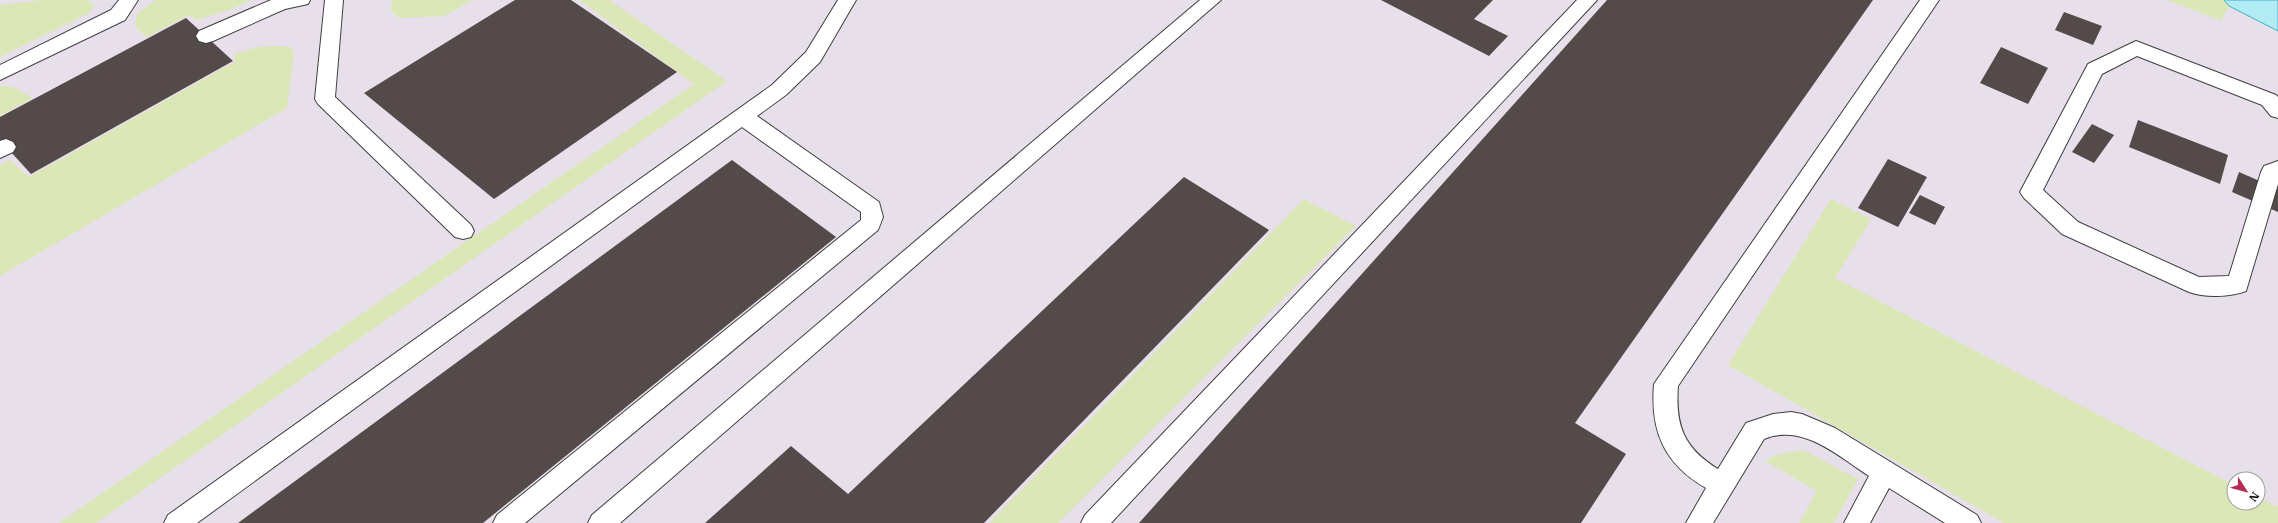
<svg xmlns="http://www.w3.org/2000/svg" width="2278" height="523" font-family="'IBM Plex Serif',serif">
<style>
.industrial{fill:#e7e0eb;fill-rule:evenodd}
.green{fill:#dbe7b7}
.water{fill:#b2ebf3;stroke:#3cb2c7}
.building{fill:#544a49}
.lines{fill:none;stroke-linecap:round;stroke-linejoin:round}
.minor-casing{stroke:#3f3f3f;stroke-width:2}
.minor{fill:#fff;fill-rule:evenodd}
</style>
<rect width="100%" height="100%" fill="#fef6eb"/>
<path class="industrial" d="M 0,0 L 2278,0 L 2278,523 L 0,523 ZM 2234,479 L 2258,479 L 2258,503 L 2234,503 Z"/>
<g class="green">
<polygon points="44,0 87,0 93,4 93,8 89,13 0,57 0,5"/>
<polygon points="155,0 251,0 229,10 196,20 189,15 147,37 136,28 136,15"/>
<polygon points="392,0 472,0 445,16 399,18 391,11"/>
<polygon points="579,0 609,0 727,81 96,523 59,523 694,84"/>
<polygon points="2167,0 2224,0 2229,6 2221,21"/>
<polygon points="274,46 290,47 294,53 287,108 0,276 0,165 10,160 29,177 236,61 233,54 259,47"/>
<polygon points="0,86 13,87 33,98 0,116"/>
<polygon points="1304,199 1356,226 1058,523 989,523"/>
<polygon points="1831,199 1871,219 1835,278 2234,485 2234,503 2258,503 2258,497 2278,507 2278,523 2004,523 1728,365"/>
<polygon points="1803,450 1858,479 1834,523 1799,523 1817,491 1765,461 1776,455"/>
</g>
<polygon class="water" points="2224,0 2278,0 2278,31 2229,6"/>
<g class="building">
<polygon points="515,0 571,0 677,72 494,199 364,93"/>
<polygon points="1381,0 1493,0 1474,19 1508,36 1489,56"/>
<polygon points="1607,0 1873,0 1575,423 1626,454 1581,523 1139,523"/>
<polygon points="2064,12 2102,26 2093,45 2055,30"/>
<polygon points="186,18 233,61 31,174 0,140 0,117"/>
<polygon points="2001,47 2048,68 2028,104 1980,83"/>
<polygon points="2138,120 2228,155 2220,184 2129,147"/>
<polygon points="2092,124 2114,135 2094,163 2072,152"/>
<polygon points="1888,159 1927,177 1898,227 1858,208"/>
<polygon points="732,160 836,237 483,523 238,523"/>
<polygon points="2239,172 2278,189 2278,212 2232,192"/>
<polygon points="1184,177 1269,230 984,523 705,523 791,446 848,494"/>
<polygon points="1920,195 1945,207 1935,225 1909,213"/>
</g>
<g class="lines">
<g class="minor-casing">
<g id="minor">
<polygon points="119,0 138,0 125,20 0,80 0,65 111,10"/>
<polygon points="271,0 310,0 308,4 285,9 213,41 206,43 199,41 196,36 199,31"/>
<polygon points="325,0 343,0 335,97 471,225 474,231 471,237 463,239 455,237 318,104 315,99"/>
<polygon points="838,0 856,0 820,62 786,95 757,116 879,202 883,217 878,230 525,523 493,523 497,515 861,220 861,212 742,127 197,523 164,523 168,515 772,85 806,52"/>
<polygon points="1200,0 1221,0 620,523 588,523 592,515"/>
<polygon points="1577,0 1597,0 1111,523 1081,523 1085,515"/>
<path d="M 1920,0 L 1939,0 L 1678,386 C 1675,426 1684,448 1718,469 L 1746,423 L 1773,414 L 1791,412 L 1802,414 L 1835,428 L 1977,515 L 1981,523 L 1945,523 L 1889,488 L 1870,523 L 1844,523 L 1869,476 C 1838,456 1803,423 1764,439 L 1713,523 L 1686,523 L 1706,488 C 1664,464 1650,431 1654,384 Z"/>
<path d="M 2136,41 L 2276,95 L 2278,97 L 2278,118 L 2271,116 L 2262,105 L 2137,56 L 2102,74 L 2043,190 L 2078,222 L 2199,277 L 2229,276 L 2261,172 L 2264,166 L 2278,161 L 2278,184 L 2246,291 C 2230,297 2205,298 2189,292 L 2062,234 L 2024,198 L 2020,192 L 2088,64 Z"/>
<polygon points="6,139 13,142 16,147 13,152 0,158 0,141"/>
</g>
</g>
<use href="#minor" class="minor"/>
</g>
<g transform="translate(2246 491) rotate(126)"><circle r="19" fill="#ffffff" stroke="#9e9e9e"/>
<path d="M0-3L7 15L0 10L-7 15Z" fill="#b62a53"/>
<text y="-6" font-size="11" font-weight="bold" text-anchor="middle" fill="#0c0c0c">N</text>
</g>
</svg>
